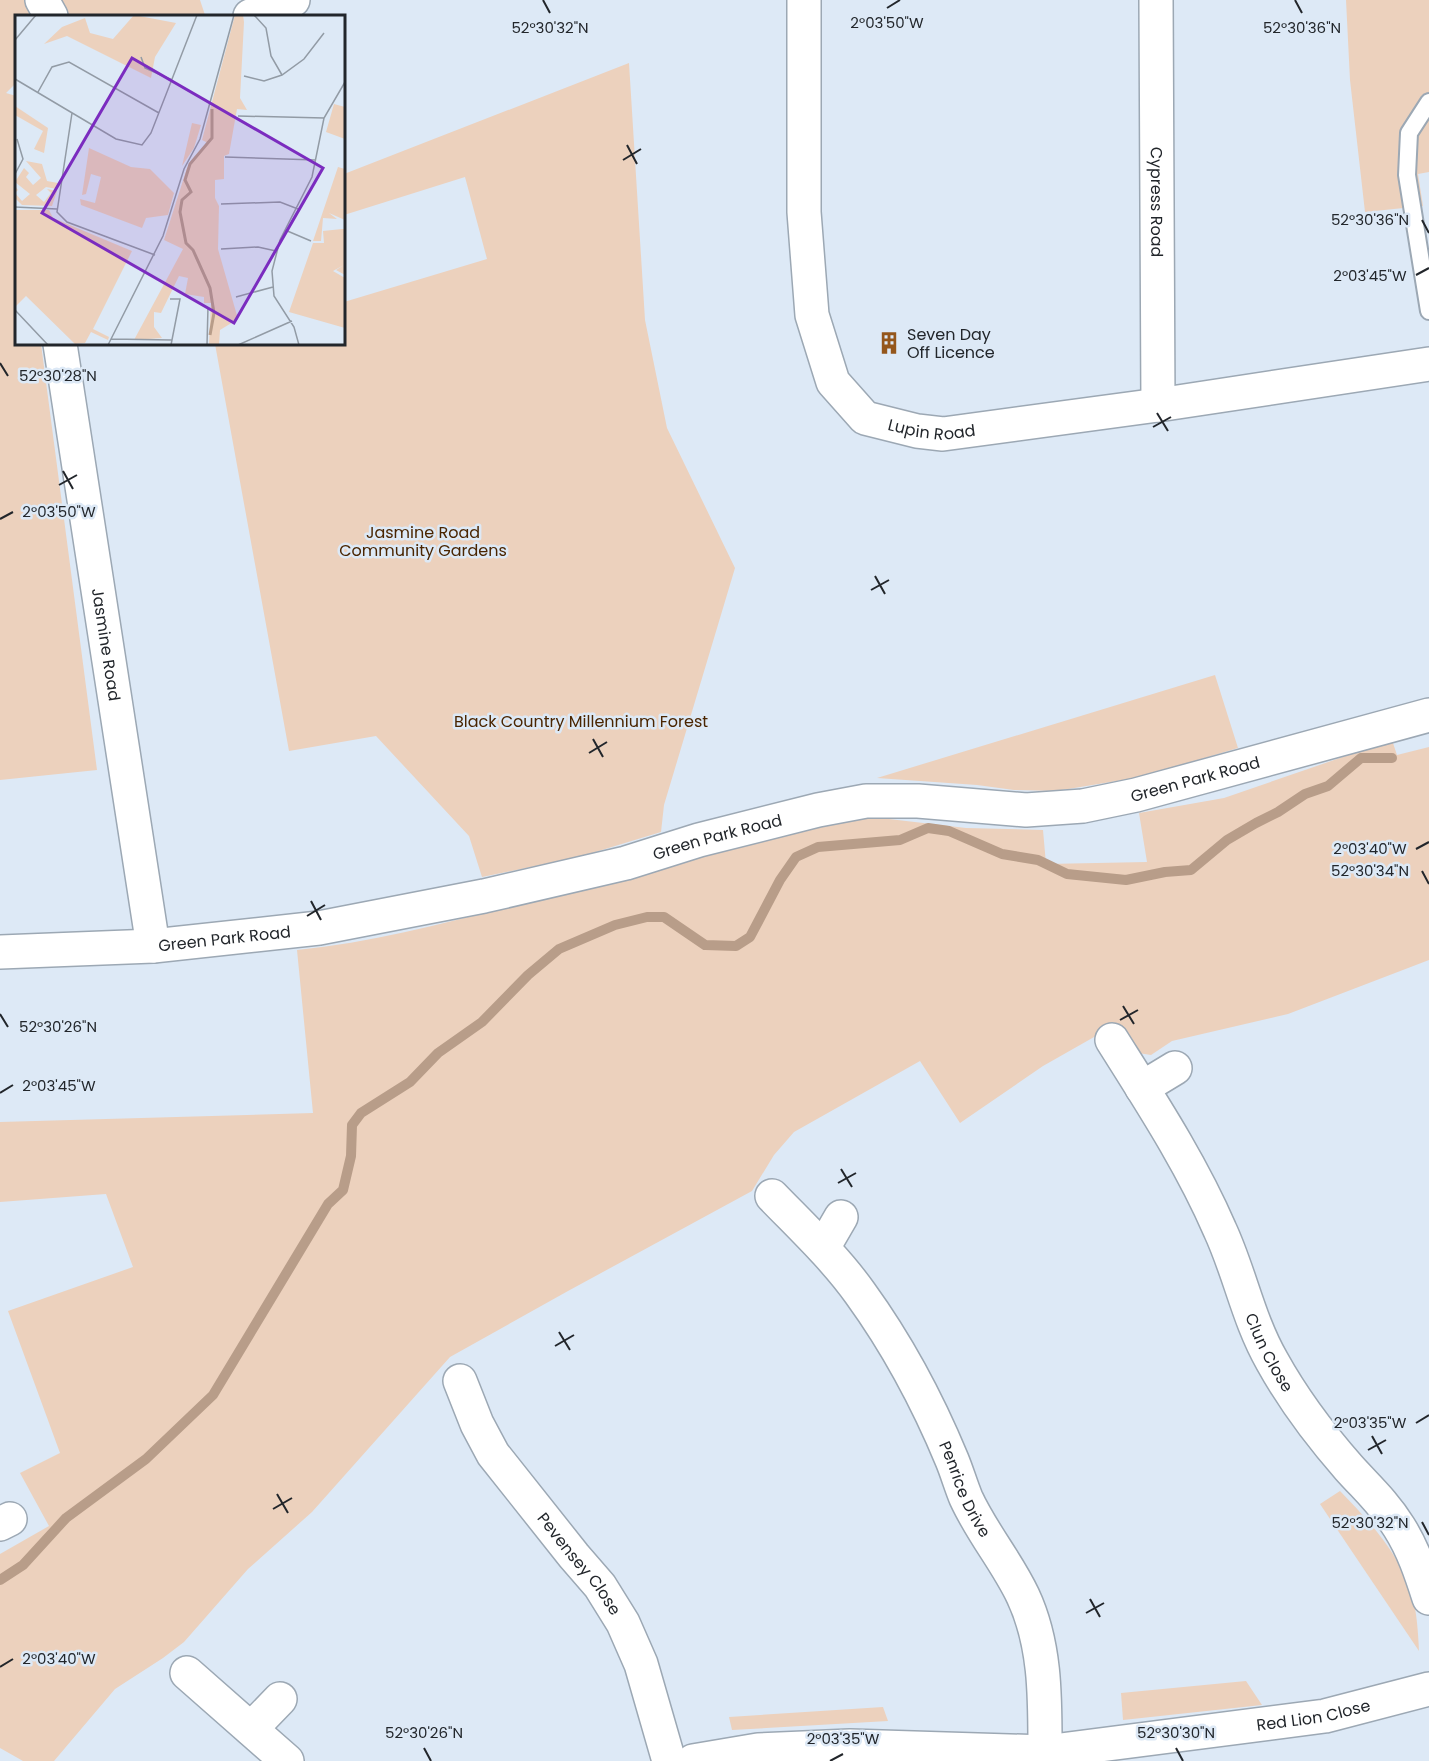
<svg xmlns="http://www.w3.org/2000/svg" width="1429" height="1761" font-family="Poppins,sans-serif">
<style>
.green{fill:#ecd1bd}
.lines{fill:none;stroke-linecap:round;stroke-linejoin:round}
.stream{stroke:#b89d89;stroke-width:10}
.lane-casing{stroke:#9ca8b4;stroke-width:20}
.street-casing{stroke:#9ca8b4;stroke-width:36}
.lane{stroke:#fff;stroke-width:16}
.street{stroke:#fff;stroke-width:33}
.ticks{fill:none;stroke:#22262b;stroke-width:2}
.labels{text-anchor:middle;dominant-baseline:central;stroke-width:5;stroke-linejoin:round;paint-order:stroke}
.street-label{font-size:16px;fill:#22262b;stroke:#dde9f6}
.poi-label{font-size:16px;fill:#22262b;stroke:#dde9f6;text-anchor:start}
.park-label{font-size:16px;fill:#4a2501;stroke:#dde9f6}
.inset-river{fill:none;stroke:#b89d89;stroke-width:3}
.inset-road{fill:none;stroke:#929ba5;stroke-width:1.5}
.view{fill:#7b2cbf;fill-opacity:0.15;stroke:#7b2cbf;stroke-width:3}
.inset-edge{fill:none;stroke:#22262b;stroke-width:3}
.ticks-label{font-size:15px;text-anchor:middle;fill:#22262b;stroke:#dde9f6;stroke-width:5;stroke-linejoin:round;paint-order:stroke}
</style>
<rect width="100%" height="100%" fill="#dde9f6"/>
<g class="green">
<polygon points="0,0 25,0 34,16 16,16 16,83 6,93 16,96 16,344 41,344 97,770 0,780"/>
<polygon points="61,0 200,0 205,15 200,16 70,16"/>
<polygon points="1346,0 1429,0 1429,172 1418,174 1423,206 1365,212 1350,80"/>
<polygon points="629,63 645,320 667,428 735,568 664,805 661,832 579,857 482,877 469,836 376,736 289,751 215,344 344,344 344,302 487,259 465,177 344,215 344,174"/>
<polygon points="1215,675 1238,748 1141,777 1056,791 1014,790 977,785 877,778"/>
<path d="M 1392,740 L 1397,755 L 1429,747 L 1429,960 L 1288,1014 L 1172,1041 L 1151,1055 L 1138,1053 L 1117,1024 L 1043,1066 L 960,1123 L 920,1061 L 794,1132 L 774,1155 L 752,1191 L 568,1291 L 450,1357 L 312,1512 L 248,1569 L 184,1642 L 163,1658 L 115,1689 L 54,1761 L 23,1761 L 0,1748 L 0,1554 L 49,1526 L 20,1473 L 60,1453 L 8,1311 L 133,1267 L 106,1194 L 0,1202 L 0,1122 L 313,1113 L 297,950 C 383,941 466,918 550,895 C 633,872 716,850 800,827 L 836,823 L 847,819 L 889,819 L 966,828 L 1043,830 L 1046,864 L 1147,862 L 1139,813 L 1224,798 Z"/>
<path d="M 1340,1491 C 1369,1521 1400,1554 1412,1595 C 1417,1613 1418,1632 1419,1651 L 1320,1504 Z"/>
<polygon points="1246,1681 1262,1705 1123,1720 1121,1693"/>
<polygon points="883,1707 888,1721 732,1730 729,1717"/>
</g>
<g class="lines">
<polyline class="stream" points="0,1580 23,1565 66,1518 146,1459 213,1395 328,1204 343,1190 351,1156 352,1125 361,1113 410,1082 438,1053 482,1022 528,975 559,949 615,925 647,917 664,917 705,945 736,946 750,937 780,880 796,857 818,847 900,840 928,828 949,831 1002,854 1038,860 1067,874 1126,880 1165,872 1191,870 1227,840 1256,823 1278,812 1305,794 1328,786 1361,758 1392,758"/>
<g class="lane-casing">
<polyline id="lane" points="1429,102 1409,133 1407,175 1429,311"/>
</g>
<g class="street-casing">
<g id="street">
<polyline points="42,0 51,16"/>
<path id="s1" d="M 804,0 L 804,212 L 812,315 L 833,382 L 865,418 L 917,431 L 943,434 L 1158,405 L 1429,364"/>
<path id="s2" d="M 1156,0 L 1158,405"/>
<polyline points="250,16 293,0"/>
<path id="s3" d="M 60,344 L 153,946"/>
<path id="s4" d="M 0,952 L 153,946 L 319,928 L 484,896 L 626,863 L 699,840 L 818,810 L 866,801 L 918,801 L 1026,810 L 1083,806 L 1136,795 L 1429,715"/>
<path id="s5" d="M 1112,1040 C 1151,1102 1191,1163 1220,1230 C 1240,1273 1248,1319 1272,1361 C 1293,1399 1320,1435 1349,1468 C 1367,1488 1384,1503 1399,1527 C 1413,1549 1421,1573 1429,1598"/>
<polyline points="1142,1088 1175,1068"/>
<path id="s6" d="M 772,1196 C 802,1227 835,1258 860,1293 C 897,1344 928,1402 952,1460 C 957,1472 961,1486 966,1498 C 982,1533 1007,1562 1023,1596 C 1046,1645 1045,1699 1045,1752"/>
<polyline points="823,1248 841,1217"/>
<path id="s7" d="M 460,1381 L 477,1424 L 493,1454 L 574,1556 L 600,1586 L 623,1623 L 641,1664 L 669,1761"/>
<polyline points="0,1524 10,1519"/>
<polyline points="187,1673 287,1761"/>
<polyline points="251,1729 280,1699"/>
<path id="s8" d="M 693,1761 L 758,1750 L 850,1746 L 1045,1752 L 1325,1716 L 1429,1689"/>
</g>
</g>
<use href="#lane" class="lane"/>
<use href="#street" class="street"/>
</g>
<path class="ticks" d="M 543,0 L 550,13M 1295,0 L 1302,13M 887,8 L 900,0M 627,145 L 637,164M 623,160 L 641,149M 1422,220 L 1429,233M 1416,275 L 1429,268M 0,363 L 8,376M 1157,413 L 1168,431M 1153,427 L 1171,417M 63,471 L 73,489M 59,485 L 77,475M 0,519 L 13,512M 875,576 L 885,594M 871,590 L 889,580M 593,739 L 603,757M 589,753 L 607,742M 1416,849 L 1429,842M 1422,871 L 1429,884M 311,901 L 321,920M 307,916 L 325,905M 1123,1006 L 1134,1024M 0,1014 L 8,1027M 1120,1020 L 1138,1010M 0,1093 L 13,1085M 841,1169 L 852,1187M 838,1183 L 856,1173M 559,1332 L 570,1350M 555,1346 L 574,1335M 1416,1423 L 1429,1415M 1372,1436 L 1382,1454M 1368,1450 L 1386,1440M 277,1494 L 288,1513M 273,1509 L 292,1498M 1422,1522 L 1429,1535M 1090,1599 L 1100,1617M 1086,1613 L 1104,1603M 0,1667 L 13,1659M 424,1748 L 431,1761M 1176,1748 L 1183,1761M 830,1761 L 843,1754"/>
<defs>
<g id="building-bare" transform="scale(1.8)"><path d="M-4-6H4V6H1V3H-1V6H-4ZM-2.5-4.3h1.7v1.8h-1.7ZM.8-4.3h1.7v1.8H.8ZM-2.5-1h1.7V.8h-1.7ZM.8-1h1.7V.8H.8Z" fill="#94561b" stroke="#dde9f6" stroke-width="2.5" paint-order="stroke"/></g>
</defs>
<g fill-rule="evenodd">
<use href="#building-bare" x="889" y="343"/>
</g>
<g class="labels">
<g class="street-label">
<text stroke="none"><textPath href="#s2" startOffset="202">Cypress Road</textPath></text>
<text stroke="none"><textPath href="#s1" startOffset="502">Lupin Road</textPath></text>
<text stroke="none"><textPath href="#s3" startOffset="304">Jasmine Road</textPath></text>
<text stroke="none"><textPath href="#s4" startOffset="1215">Green Park Road</textPath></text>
<text stroke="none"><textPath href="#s4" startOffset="729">Green Park Road</textPath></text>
<text stroke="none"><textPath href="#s4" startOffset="225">Green Park Road</textPath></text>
<text stroke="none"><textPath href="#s5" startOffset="351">Clun Close</textPath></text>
<text stroke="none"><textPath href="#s6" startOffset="354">Penrice Drive</textPath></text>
<text stroke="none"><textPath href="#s7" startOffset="220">Pevensey Close</textPath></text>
<text stroke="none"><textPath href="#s8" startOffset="624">Red Lion Close</textPath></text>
</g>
<g class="poi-label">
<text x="907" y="334">Seven Day<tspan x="907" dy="18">Off Licence</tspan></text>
</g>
<g class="park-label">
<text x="423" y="532">Jasmine Road<tspan x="423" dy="18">Community Gardens</tspan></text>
<text x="581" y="721">Black Country Millennium Forest</text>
</g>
</g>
<g transform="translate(15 15)">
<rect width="330" height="330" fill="#dde9f6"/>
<path d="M 119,0 L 161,8 L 140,42 L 136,63 L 52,21 L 29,29 L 47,12 L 70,3 L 75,18 L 98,24 ZM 220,0 L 228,0 L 229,7 L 225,83 L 232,95 L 222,94 L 214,139 L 209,141 L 209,164 L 200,165 L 200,183 L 204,191 L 203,234 L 223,304 L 205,315 L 204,330 L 194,330 L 196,288 L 189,288 L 189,282 L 170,279 L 173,263 L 164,261 L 146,298 L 139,297 L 139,312 L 147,323 L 119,325 L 168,234 L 149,225 L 172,153 L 193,128 L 187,125 ZM 319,89 L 330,92 L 330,124 L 311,117 ZM 0,91 L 33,113 L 29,138 L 19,134 L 28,116 L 0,100 ZM 177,108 L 186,110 L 179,133 L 167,151 ZM 74,133 L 116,152 L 135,154 L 159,178 L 153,200 L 131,203 L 127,213 L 66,190 L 65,184 L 80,188 L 86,162 L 76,159 L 71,179 L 67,180 ZM 11,146 L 27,149 L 32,166 L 43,168 L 42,174 L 31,172 L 21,180 L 29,187 L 36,178 L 32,174 L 42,176 L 37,191 L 7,190 L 0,183 L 0,171 L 3,175 L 0,178 L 7,186 L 15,179 L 0,167 L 9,153 L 14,158 L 11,162 L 18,170 L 26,163 ZM 323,152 L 330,154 L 330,205 L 314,198 L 322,204 L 308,203 L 306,226 L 298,226 ZM 0,195 L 34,195 L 38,203 L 117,236 L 78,314 L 94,322 L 93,325 L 76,317 L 70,328 L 60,329 L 11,281 L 0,292 ZM 327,214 L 330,214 L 330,260 L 321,255 L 329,250 L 318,256 L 330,263 L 330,313 L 274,297 L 298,228 L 309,228 L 308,216 Z" fill="#ecd1bd"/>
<path class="inset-river" d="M 195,320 L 199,298 L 195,273 L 178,235 L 171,228 L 165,197 L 167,185 L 176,177 L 170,165 L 175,149 L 197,123 L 197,94"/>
<path class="inset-road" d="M 239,0 L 251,13 L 256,41 L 267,60M 0,25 L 21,0M 126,42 L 130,53 L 157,65M 229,61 L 249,66 L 267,60 L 289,44 L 309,18M 0,64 L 101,124 L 127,130 L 136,118 L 182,0M 23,77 L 37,52 L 54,47 L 144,98M 57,98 L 42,197 L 52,207 L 140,240M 223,101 L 309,103M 210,142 L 301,145M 0,159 L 8,144 L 2,124M 206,189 L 265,187 L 283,194M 0,192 L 42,194M 270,215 L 296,226M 206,234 L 243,232 L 261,236M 221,282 L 258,272M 155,284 L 165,284 L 156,330M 0,295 L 33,330M 96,324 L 157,325M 93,330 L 148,221 L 169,154 L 185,124 L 219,0M 192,330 L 193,292M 223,330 L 277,306M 284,330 L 279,312 L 259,281 L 257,256 L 265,225 L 297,162 L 309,103 L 330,67M 286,330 L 310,330"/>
<path class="view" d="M 117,43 L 308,153 L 219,308 L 27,198 Z"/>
<rect width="330" height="330" class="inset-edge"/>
</g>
<g class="ticks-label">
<text x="887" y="28">2°03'50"W</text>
<text x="550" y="33">52°30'32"N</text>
<text x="1302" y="33">52°30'36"N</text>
<text x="1370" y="225">52°30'36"N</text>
<text x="1370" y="281">2°03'45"W</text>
<text x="58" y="381">52°30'28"N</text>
<text x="59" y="517">2°03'50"W</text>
<text x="1370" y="854">2°03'40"W</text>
<text x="1370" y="876">52°30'34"N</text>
<text x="58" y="1032">52°30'26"N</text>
<text x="59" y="1091">2°03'45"W</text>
<text x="1370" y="1428">2°03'35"W</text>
<text x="1370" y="1528">52°30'32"N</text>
<text x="59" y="1664">2°03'40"W</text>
<text x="424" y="1738">52°30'26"N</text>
<text x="1176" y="1738">52°30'30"N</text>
<text x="843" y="1744">2°03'35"W</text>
</g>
</svg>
